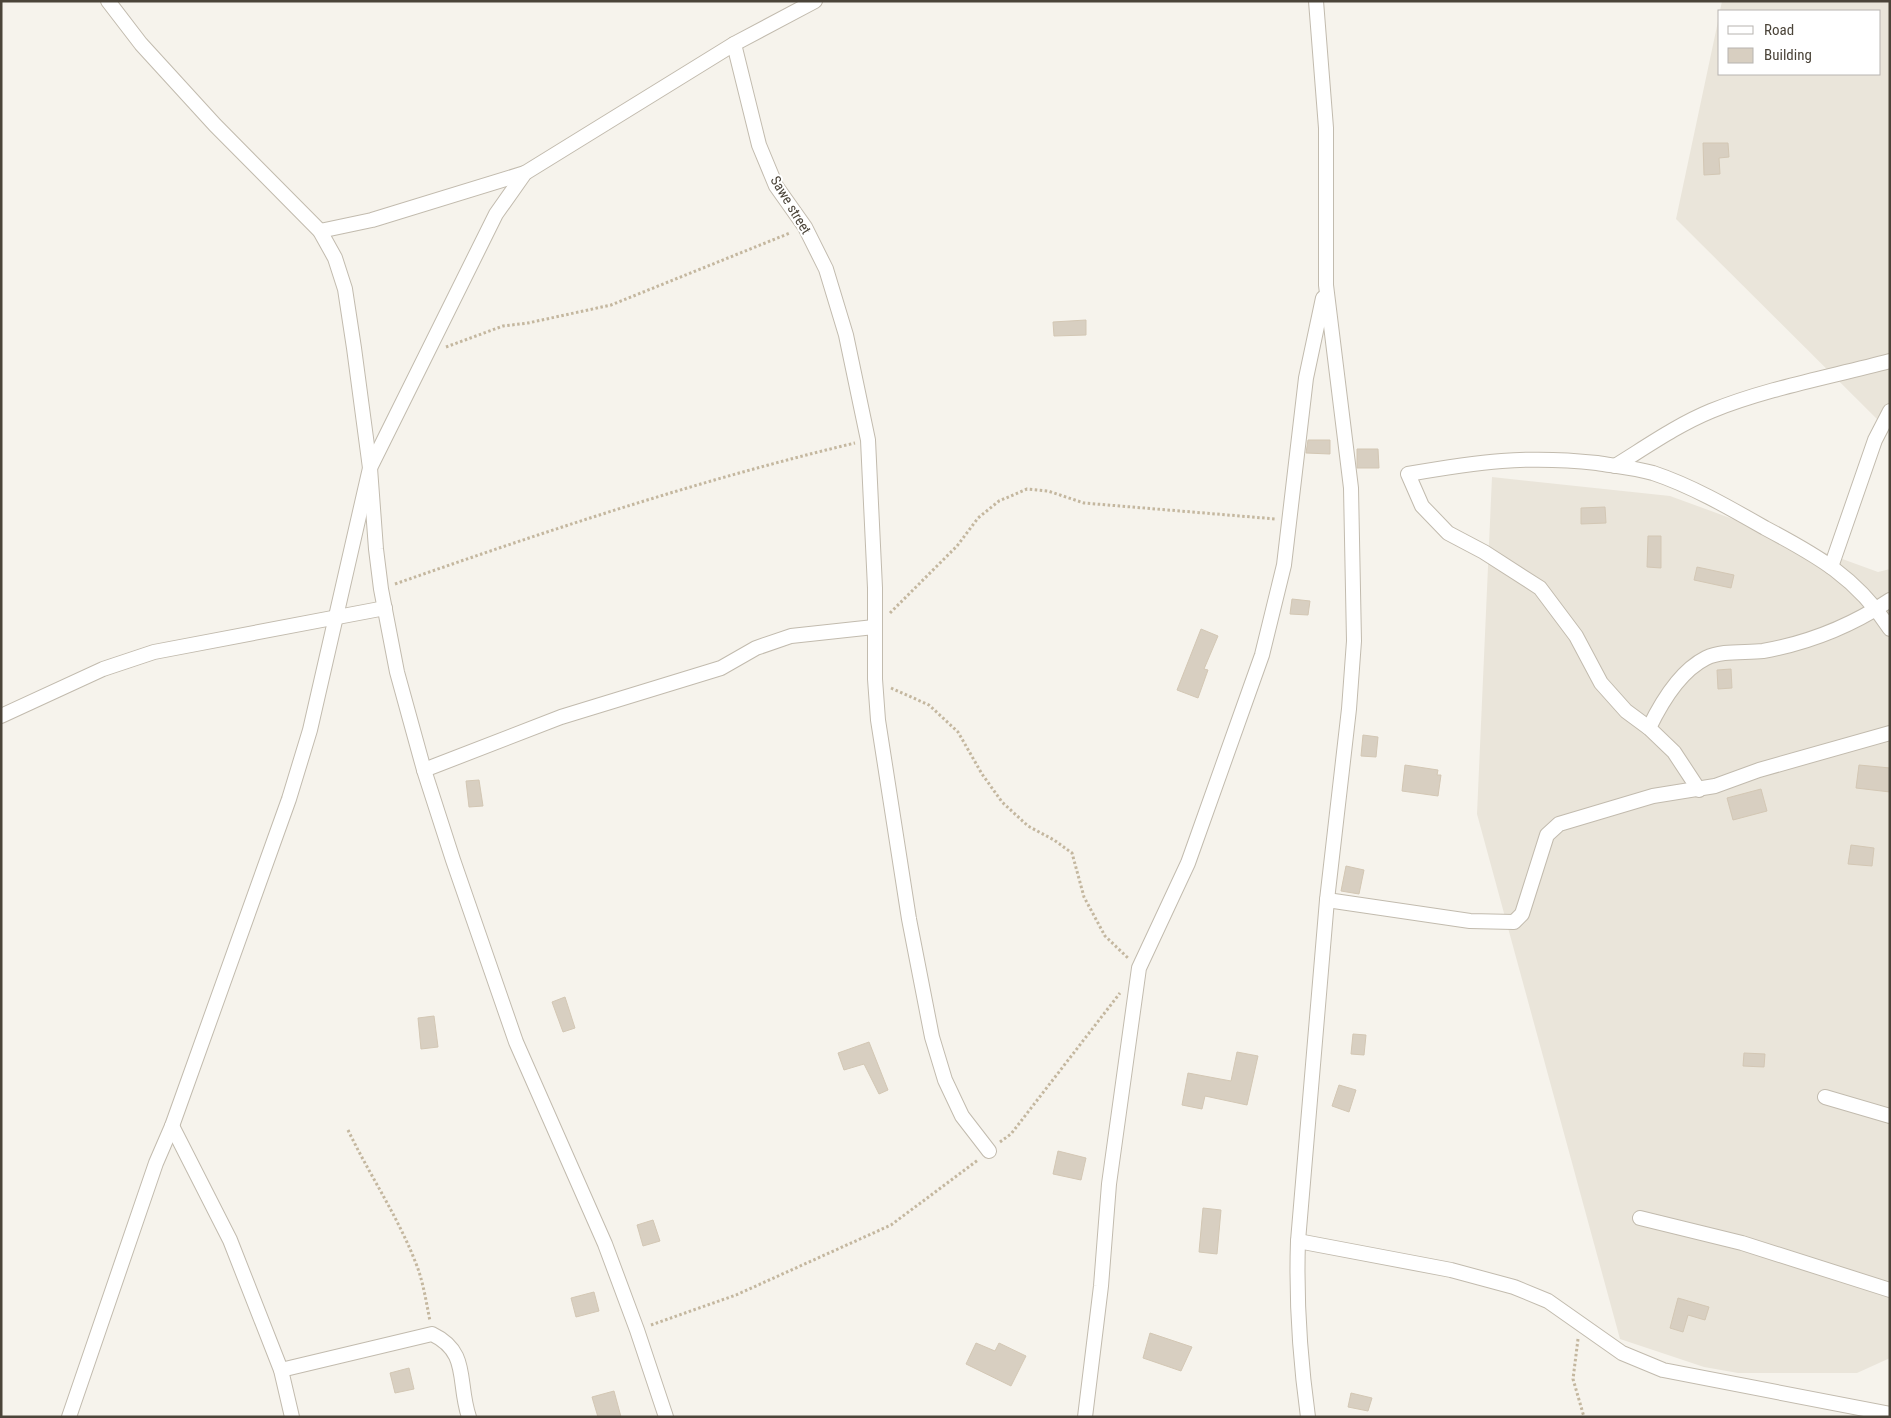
<svg xmlns="http://www.w3.org/2000/svg" width="1891" height="1418" font-family="'Roboto Condensed',sans-serif">
<style>
.residential{fill:#eae5da}
.building{fill:#d8cfc1;stroke:#d3c7b4}
.lines{fill:none;stroke-linecap:round;stroke-linejoin:round}
.minor-casing{stroke:#c2bbae;stroke-width:16}
.path{stroke:#c4b79f;stroke-width:3;stroke-dasharray:2.5 2.5;stroke-linecap:butt}
.minor{stroke:#fff;stroke-width:14}
.labels{text-anchor:middle;dominant-baseline:central;stroke-width:4;stroke-linejoin:round;paint-order:stroke}
.street-label{font-size:14px;fill:#4b4439;stroke:#fff}
</style>
<rect width="100%" height="100%" fill="#f6f3ec"/>
<g class="residential">
<polygon points="1722,1 1890,1 1890,432 1676,219 1720,12 1720,74 1880,74 1880,11 1720,11"/>
<polygon points="1492,477 1670,496 1878,572 1890,569 1890,1358 1857,1373 1738,1373 1704,1367 1620,1339 1477,814"/>
</g>
<g class="building">
<polygon points="1703,143 1728,143 1729,157 1719,158 1720,174 1704,175"/>
<polygon points="1086,320 1086,335 1054,336 1053,322"/>
<polygon points="1308,440 1330,440 1330,454 1306,453"/>
<polygon points="1357,449 1378,449 1379,468 1357,468"/>
<polygon points="1605,507 1606,523 1581,524 1581,508"/>
<polygon points="1648,536 1661,536 1661,568 1647,567"/>
<polygon points="1697,567 1734,575 1731,588 1694,580"/>
<polygon points="1292,599 1310,601 1308,615 1290,614"/>
<polygon points="1201,629 1218,636 1204,669 1208,670 1198,698 1177,690"/>
<polygon points="1731,669 1732,688 1718,689 1717,670"/>
<polygon points="1363,735 1378,737 1376,757 1361,756"/>
<polygon points="1405,765 1438,770 1437,775 1441,775 1438,796 1402,791"/>
<polygon points="1859,765 1890,768 1890,792 1856,788"/>
<polygon points="479,780 483,806 469,807 466,781"/>
<polygon points="1761,789 1767,811 1733,820 1727,798"/>
<polygon points="1851,845 1874,848 1872,866 1848,864"/>
<polygon points="1346,866 1364,870 1359,894 1341,891"/>
<polygon points="565,997 575,1028 563,1032 552,1002"/>
<polygon points="434,1016 438,1047 421,1049 418,1018"/>
<polygon points="1353,1034 1366,1035 1364,1055 1351,1054"/>
<polygon points="869,1042 888,1090 879,1094 864,1064 844,1070 838,1053"/>
<polygon points="1237,1052 1258,1056 1247,1105 1205,1096 1202,1109 1182,1105 1188,1073 1231,1081"/>
<polygon points="1744,1053 1765,1054 1764,1067 1743,1066"/>
<polygon points="1339,1085 1356,1090 1349,1112 1332,1106"/>
<polygon points="1058,1151 1086,1158 1081,1180 1053,1174"/>
<polygon points="1203,1208 1221,1210 1217,1254 1199,1252"/>
<polygon points="653,1220 660,1241 643,1246 637,1225"/>
<polygon points="594,1292 599,1311 576,1317 571,1298"/>
<polygon points="1678,1298 1709,1307 1705,1320 1688,1315 1683,1332 1670,1328"/>
<polygon points="1150,1333 1192,1347 1181,1371 1143,1358"/>
<polygon points="976,1343 995,1351 999,1343 1026,1356 1011,1386 966,1364"/>
<polygon points="409,1368 414,1389 395,1393 390,1373"/>
<polygon points="614,1391 621,1417 598,1417 592,1397"/>
<polygon points="1351,1393 1372,1398 1368,1411 1348,1407"/>
</g>
<g class="lines">
<g class="minor-casing">
<g id="minor">
<polyline points="108,1 141,44 215,125 320,231 335,258 345,289 354,348 370,468 376,549 381,589 397,672 424,770 453,860 516,1042 605,1244 637,1330 666,1417"/>
<polyline points="734,44 759,145 776,186 805,227 826,269 846,335 868,440 875,588 875,679 878,720 909,919 932,1037 945,1080 962,1116 989,1151"/>
<polyline points="320,231 372,220 525,173"/>
<path d="M 1615,466 C 1646,447 1677,425 1711,411 C 1768,388 1830,377 1890,361"/>
<polyline points="1831,567 1875,440 1890,411"/>
<polyline points="1,716 103,669 154,652 385,608"/>
<path d="M 1649,728 C 1661,703 1680,671 1706,658 C 1722,650 1745,653 1763,651 C 1808,643 1851,626 1890,600"/>
<polyline points="424,770 561,717 721,668 756,648 791,636 874,627"/>
<path d="M 1699,790 L 1674,752 L 1649,728 L 1626,711 L 1601,683 L 1576,636 L 1540,588 L 1484,552 L 1448,533 L 1422,506 L 1408,474 C 1477,462 1526,455 1597,463 C 1615,466 1635,468 1653,473 C 1692,486 1730,508 1765,528 C 1818,556 1857,578 1890,629"/>
<polyline points="1327,900 1470,921 1514,922 1522,914 1547,835 1559,824 1653,796 1715,786 1759,770 1890,733"/>
<polyline points="1825,1097 1890,1116"/>
<polyline points="172,1126 230,1240 281,1370 292,1417"/>
<polyline points="1640,1218 1742,1243 1890,1290"/>
<polyline points="1298,1241 1451,1270 1514,1287 1548,1301 1622,1353 1663,1370 1890,1414"/>
<path d="M 281,1370 L 432,1334 C 470,1352 457,1382 469,1417"/>
<polyline points="69,1417 156,1163 172,1126 289,799 310,730 370,468 496,214 525,173 734,44 815,1"/>
<polyline points="1085,1417 1101,1286 1109,1184 1139,968 1188,863 1262,655 1284,565 1306,378 1323,298"/>
<path d="M 1308,1417 C 1300,1359 1296,1299 1298,1241 L 1327,900 L 1349,709 L 1354,641 L 1351,488 L 1326,285 L 1326,128 L 1316,1"/>
</g>
</g>
<g class="path">
<polyline points="446,347 503,326 528,323 611,305 790,233"/>
<path d="M 395,584 C 546,531 699,480 855,443"/>
<polyline points="890,613 957,546 978,518 999,501 1027,489 1048,491 1084,503 1276,519"/>
<polyline points="891,688 929,705 958,732 982,774 1002,802 1028,826 1054,840 1072,853 1084,897 1105,936 1128,958"/>
<path d="M 348,1130 C 369,1174 397,1215 415,1261 C 423,1280 426,1301 430,1321"/>
<polyline points="1000,1142 1011,1134 1120,993"/>
<polyline points="651,1325 736,1295 891,1225 978,1160"/>
<polyline points="1578,1339 1573,1379 1584,1417"/>
</g>
<use href="#minor" class="minor"/>
</g>
<g class="labels">
<g class="street-label">
<text transform="translate(791 205) rotate(59)">Sawe street</text>
</g>
</g>
<rect width="1891" height="1418" fill="none" stroke="#4b4439" stroke-width="5"/>
<rect x="1718" y="10" width="162" height="65" fill="#ffffff" stroke="#b7b4b0"/>
<rect x="1728" y="26" width="25" height="8" fill="#ffffff" stroke="#b7b4b0"/>
<text x="1764" y="35" font-size="15" fill="#4b4439">Road</text>
<rect x="1728" y="48" width="25" height="15" fill="#d8cfc1" stroke="#b7b4b0"/>
<text x="1764" y="60" font-size="15" fill="#4b4439">Building</text>
</svg>
